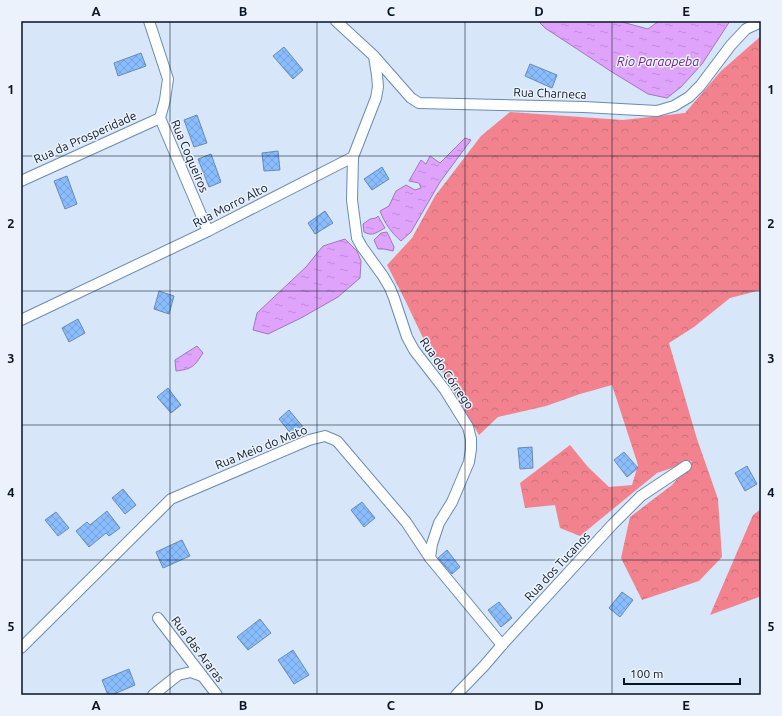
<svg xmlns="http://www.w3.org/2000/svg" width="782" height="716" font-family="Ubuntu,sans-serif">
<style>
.forest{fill:url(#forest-crowns)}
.water{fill:url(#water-ripples);stroke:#9f78bb}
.building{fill:url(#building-cross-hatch);stroke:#688ab3}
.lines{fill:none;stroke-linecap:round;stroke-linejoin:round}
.minor-casing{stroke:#6a8bb5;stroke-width:12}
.minor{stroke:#fff;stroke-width:10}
.grid{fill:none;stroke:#091525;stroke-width:1;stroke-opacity:0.55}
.labels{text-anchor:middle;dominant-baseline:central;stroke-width:3;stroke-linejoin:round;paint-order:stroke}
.street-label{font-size:12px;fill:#091525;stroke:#ebf2fc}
.water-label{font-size:13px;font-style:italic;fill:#71298e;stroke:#ebf2fc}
.neatline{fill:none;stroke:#091525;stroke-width:1.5}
.grid-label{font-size:13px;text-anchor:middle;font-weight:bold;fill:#091525}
</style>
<defs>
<pattern id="forest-crowns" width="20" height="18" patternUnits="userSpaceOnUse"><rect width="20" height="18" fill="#f2838e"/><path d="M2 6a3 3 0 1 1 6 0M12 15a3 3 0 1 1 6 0" fill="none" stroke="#ce707a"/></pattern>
<pattern id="water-ripples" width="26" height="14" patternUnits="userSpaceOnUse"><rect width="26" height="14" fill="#dfa3fb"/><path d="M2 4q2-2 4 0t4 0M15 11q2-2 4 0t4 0" fill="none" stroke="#be8bd7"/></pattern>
<pattern id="building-cross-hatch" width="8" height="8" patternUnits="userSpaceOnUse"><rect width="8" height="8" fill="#89bdfe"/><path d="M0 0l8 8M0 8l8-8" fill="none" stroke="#75a2da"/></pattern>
</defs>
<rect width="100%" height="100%" fill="#d7e6f8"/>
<g class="forest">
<polygon points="761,36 761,290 730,298 694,327 669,343 697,439 718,499 722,557 699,581 642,600 621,558 630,517 672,485 692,461 657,473 580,536 560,528 555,505 525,508 520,483 570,445 588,467 609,487 632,485 638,465 612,385 580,394 546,406 498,417 479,435 424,340 405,300 387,265 412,238 435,196 481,136 510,112 623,120 685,113 721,71"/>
<polygon points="761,509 761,595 759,597 710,615 753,515"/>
</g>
<g class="water">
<polygon points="538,21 619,21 622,22 648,29 659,21 730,21 702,64 681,87 667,98 648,94 612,72 545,28"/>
<path d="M 465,138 L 471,140 L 440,182 L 411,232 L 401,241 C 391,232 385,224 380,211 L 389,206 L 396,191 L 406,185 L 415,190 L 421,188 L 419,183 L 409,181 L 421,160 L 426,164 L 430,156 L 440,163 Z"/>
<path d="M 378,216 L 385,228 C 377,232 373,237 364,232 L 363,224 L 370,219 L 376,218 Z"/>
<polygon points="387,232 394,247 393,251 384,249 378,249 374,240 381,233"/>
<polygon points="345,239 357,251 361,261 360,278 338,297 301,318 268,334 253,330 257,313 306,267 323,246"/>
<path d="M 197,346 L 203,353 C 194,367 192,369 176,371 L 175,360 Z"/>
</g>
<g class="building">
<polygon points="284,47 303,70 293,79 273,56"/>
<polygon points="141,53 146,66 118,76 114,63"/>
<polygon points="530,64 557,75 552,88 525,76"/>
<polygon points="197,115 207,143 194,147 184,120"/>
<polygon points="278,151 280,170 264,171 262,153"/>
<polygon points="211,154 221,182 209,187 198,159"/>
<polygon points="382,167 389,179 372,190 364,179"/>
<polygon points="67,176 77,204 65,209 54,181"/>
<polygon points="325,211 333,223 315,234 308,223"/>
<polygon points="159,291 174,296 169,314 154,309"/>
<polygon points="78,319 85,333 69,342 62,328"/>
<polygon points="168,388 181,405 171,413 157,397"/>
<polygon points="289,410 303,427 292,435 279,419"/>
<polygon points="532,447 533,468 520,469 518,448"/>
<polygon points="624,452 638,468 627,477 614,460"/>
<polygon points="747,466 757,484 745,491 735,473"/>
<polygon points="123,489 136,505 125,514 112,498"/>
<polygon points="362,502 375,518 364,527 351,510"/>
<polygon points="107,511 120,528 109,536 106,533 89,547 76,531 87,522 90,525"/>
<polygon points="56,512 69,528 58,536 45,520"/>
<polygon points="182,540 190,556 163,568 156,552"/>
<polygon points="447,550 460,567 452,574 438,558"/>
<polygon points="622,592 633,600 620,617 609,608"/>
<polygon points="499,602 512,618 501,627 488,610"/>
<polygon points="260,619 271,633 248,650 237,637"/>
<polygon points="293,650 309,675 294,684 278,660"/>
<polygon points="129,669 135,685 112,695 108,695 102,680"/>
</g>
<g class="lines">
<g class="minor-casing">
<g id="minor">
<polyline points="149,21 168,79 165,100 160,118 208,231"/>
<polyline points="336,21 374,56 411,98 419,103 584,107 657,111 674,106 689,97 700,86 731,45 746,29 761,22"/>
<polyline points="353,157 352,200 357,238 362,247 383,276 390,288 394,298 407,337 414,350 445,390 468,427 471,439 471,449 469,462 452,502 439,523 432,544 430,558"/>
<polyline points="21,181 160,118"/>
<polyline points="21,320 208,231 353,157 376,98 378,87 377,75 374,56"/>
<polyline points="158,618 217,695"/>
<polyline points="21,648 171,499 309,440 325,436 337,441 406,522 430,558 502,645"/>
<polyline points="153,695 178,675 191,672 202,676"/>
<polyline points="456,695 484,666 502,645 612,525 641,496 686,466"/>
</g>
</g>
<use href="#minor" class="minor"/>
</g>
<path class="grid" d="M 170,21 L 170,695M 317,21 L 317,695M 465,21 L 465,695M 612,21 L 612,695M 21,156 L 761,156M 21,291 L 761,291M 21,425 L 761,425M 21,560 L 761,560"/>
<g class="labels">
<g class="street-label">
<text transform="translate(550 93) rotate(2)">Rua Charneca</text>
<text transform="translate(85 137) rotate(-24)">Rua da Prosperidade</text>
<text transform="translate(190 156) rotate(67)">Rua Coqueiros</text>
<text transform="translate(230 205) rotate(-27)">Rua Morro Alto</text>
<text transform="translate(447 373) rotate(55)">Rua do Córrego</text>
<text transform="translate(261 447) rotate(-22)">Rua Meio do Mato</text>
<text transform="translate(557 566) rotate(-47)">Rua dos Tucanos</text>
<text transform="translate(198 649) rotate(53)">Rua das Araras</text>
</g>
<g class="water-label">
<text x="658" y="61">Rio Paraopeba</text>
</g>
</g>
<rect width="782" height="716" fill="none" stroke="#ebf2fc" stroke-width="44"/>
<path d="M624 678v6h116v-6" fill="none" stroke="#091525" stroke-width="2"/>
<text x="630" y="678" font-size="12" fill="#091525" stroke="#ebf2fc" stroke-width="3" paint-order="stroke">100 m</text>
<rect x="22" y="22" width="738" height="672" class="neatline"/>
<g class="grid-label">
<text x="96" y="16">A</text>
<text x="243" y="16">B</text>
<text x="391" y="16">C</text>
<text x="539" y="16">D</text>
<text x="686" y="16">E</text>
<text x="11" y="94">1</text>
<text x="771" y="94">1</text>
<text x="11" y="228">2</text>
<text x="771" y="228">2</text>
<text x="11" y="363">3</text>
<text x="771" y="363">3</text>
<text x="11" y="497">4</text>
<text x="771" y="497">4</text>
<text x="11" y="631">5</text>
<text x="771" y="631">5</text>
<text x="96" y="710">A</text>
<text x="243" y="710">B</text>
<text x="391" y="710">C</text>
<text x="539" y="710">D</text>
<text x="686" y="710">E</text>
</g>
</svg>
